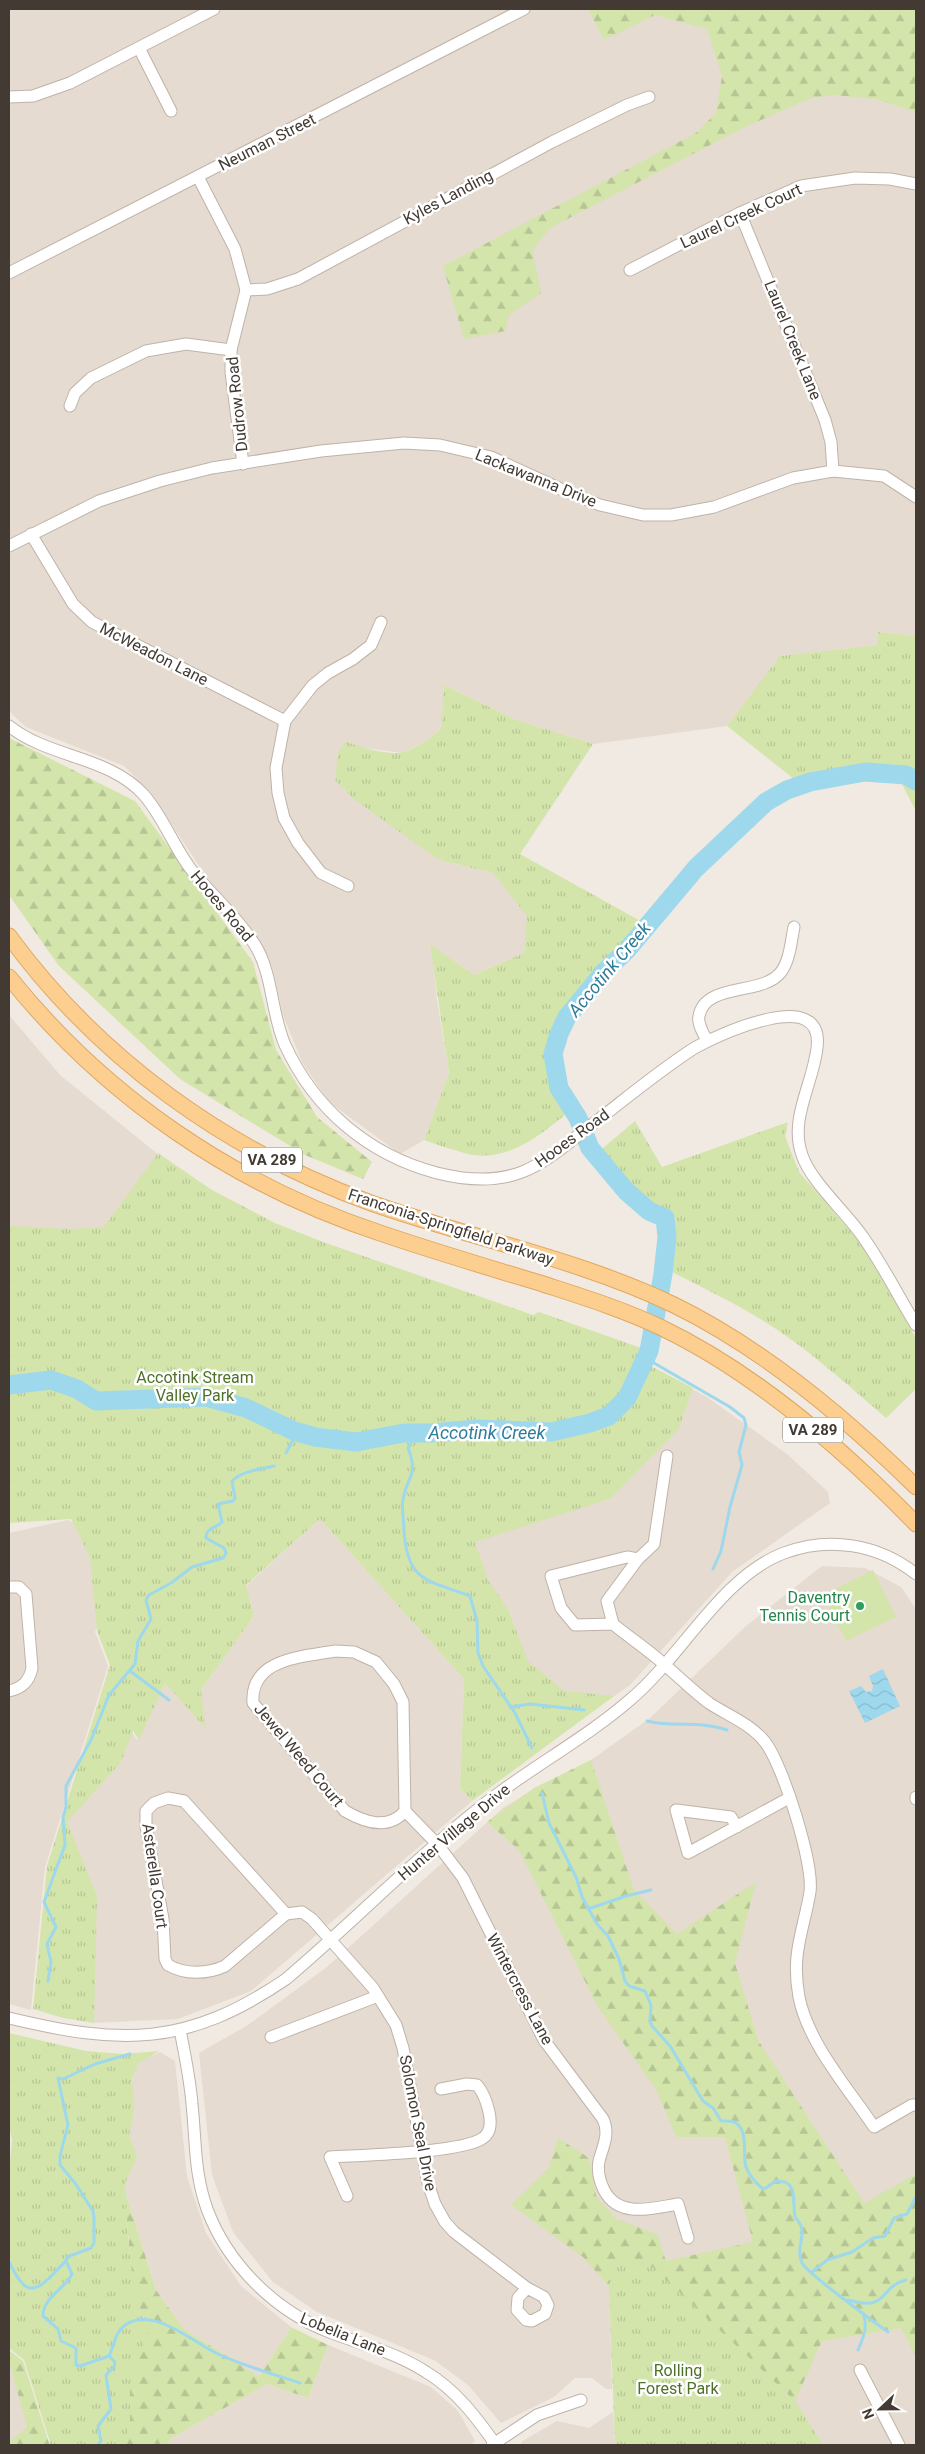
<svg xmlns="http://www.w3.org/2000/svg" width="925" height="2454" font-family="Roboto,sans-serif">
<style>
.residential{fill:#e5dbd0}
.forest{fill:url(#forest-firs)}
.park{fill:url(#park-tufts)}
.pitch{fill:#d3e5ab}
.water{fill:url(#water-waves)}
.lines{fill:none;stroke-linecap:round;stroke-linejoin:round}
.stream{stroke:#9ed8ed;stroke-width:3}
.river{stroke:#9ed8ed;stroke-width:19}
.minor-casing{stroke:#bfb3a8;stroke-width:13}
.major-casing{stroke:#e0a861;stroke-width:17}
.minor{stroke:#fff;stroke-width:11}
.major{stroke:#fcce90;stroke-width:15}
.leisure-dot{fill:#2e9e5b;stroke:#fff;stroke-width:2}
.labels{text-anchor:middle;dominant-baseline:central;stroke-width:5;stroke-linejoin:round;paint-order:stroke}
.shield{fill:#fff;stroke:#7b7570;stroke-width:1}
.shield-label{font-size:15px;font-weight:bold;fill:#423a33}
.street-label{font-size:16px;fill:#423a33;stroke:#fff}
.park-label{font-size:16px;fill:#4e7129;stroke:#fff}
.leisure-label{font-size:16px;fill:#27864d;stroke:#fff;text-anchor:end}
.water-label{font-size:18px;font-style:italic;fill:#2d7c9b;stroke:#fff}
</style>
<defs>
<pattern id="forest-firs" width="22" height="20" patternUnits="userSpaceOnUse" patternTransform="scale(1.25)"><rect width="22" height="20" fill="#d3e5ab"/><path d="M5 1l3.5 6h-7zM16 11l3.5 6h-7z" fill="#b6c594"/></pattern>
<pattern id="park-tufts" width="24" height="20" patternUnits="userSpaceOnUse" patternTransform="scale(1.25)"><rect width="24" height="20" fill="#d3e5ab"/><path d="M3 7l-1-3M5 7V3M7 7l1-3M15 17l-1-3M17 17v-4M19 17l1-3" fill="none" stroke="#b6c594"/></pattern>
<pattern id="water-waves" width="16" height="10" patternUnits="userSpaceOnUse" patternTransform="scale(1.25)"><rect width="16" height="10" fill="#9ed8ed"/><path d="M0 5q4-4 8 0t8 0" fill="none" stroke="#89bacc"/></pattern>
</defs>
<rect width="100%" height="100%" fill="#f1eae2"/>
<g class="residential">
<polygon points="9,9 895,9 916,28 916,636 879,632 877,645 781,656 727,726 593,744 514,719 444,685 441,729 426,741 402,753 358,747 346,741 439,860 493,873 528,916 524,953 474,975 431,945 437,1000 449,1073 424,1140 400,1154 329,1102 302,1062 283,1015 272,966 249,927 211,884 151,793 124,766 26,727 9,711"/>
<polygon points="9,1015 60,1075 175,1168 136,1228 71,1230 9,1227"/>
<polygon points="690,1388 707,1397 787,1454 828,1492 830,1503 732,1572 630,1685 596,1709 511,1667 471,1566 467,1538 608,1500 675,1431"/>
<polygon points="320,1519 464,1679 460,1788 472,1801 251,1991 178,2019 92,2023 95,1896 64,1823 131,1731 137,1740 165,1683 204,1727 201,1690 254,1616 246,1586"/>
<polygon points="68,1520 123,1546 124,1550 95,1632 108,1666 45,1867 31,2010 9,2004 9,1533"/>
<polygon points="822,1566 865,1568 901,1587 916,1609 916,2445 822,2445 609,2286 612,2389 606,2389 592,2378 575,2378 554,2397 501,2423 468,2385 434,2360 317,2312 273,2282 233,2232 212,2175 199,2053 248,2025 327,1967 503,1808 535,1788 591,1760 650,1718 746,1626"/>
<polygon points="160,2052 175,2061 187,2176 206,2233 241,2286 291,2327 259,2377 183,2328 156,2290 124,2188 133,2069 141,2061"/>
<polygon points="328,2345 431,2387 458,2411 475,2441 470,2445 169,2445 170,2439 267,2384 308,2398"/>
<polygon points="9,2362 28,2427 9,2442"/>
<polygon points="613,2412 615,2445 522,2445 521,2442 557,2421 589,2428"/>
</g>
<g class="forest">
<polygon points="588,9 916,9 916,112 876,99 833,95 811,98 743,128 550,228 534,248 534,259 541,293 509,315 505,331 464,339 443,266 696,133 716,113 722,76 707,29 655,15 604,40"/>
<polygon points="9,738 135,801 253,962 276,1050 317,1117 372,1162 363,1179 305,1155 180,1079 59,966 9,895"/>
<polygon points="591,1760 634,1890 677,1934 756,1882 735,1963 758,2040 864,2203 916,2174 916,2356 901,2328 822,2341 795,2401 823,2445 615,2445 609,2286 583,2257 511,2205 549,2168 558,2138 589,2158 596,2196 616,2219 657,2234 666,2261 753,2242 725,2137 676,2137 657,2091 598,2007 519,1850 487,1822 534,1788"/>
<polygon points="124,2188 156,2290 183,2328 259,2377 291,2327 328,2345 308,2398 267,2384 170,2439 169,2445 124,2445 134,2302"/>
<polygon points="9,2350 23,2361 49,2443 48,2445 9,2445 9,2442 27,2427 9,2362"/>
</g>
<g class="park">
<polygon points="878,632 916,636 916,811 892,765 794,779 727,726 780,656 877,645"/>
<path d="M 444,685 L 514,719 L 593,744 L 520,854 L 644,923 L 586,984 L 559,1019 L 547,1054 L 574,1108 C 543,1132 511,1163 468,1154 C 453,1150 438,1145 424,1140 L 449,1073 L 430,944 L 474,975 L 524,953 L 527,916 L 493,873 L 439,860 L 355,800 L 335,780 L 338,753 L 346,741 C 357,747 391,756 403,752 C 417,748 430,738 441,729 Z"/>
<path d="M 635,1121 L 662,1167 L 788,1122 L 785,1136 L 799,1172 L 862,1244 L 916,1338 L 916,1389 L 886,1418 C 850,1387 815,1355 776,1329 C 740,1305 701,1287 662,1267 L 672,1234 L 629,1206 L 609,1180 L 596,1154 Z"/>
<polygon points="158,1153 212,1190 275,1223 323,1242 533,1315 539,1312 644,1349 641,1361 693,1388 678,1430 610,1499 475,1542 488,1580 508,1610 528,1661 564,1691 614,1696 472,1801 460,1788 464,1679 320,1519 246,1585 254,1616 201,1690 205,1728 165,1683 139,1740 133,1731 121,1762 67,1822 97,1896 94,2023 63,2018 33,2009 47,1866 110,1665 97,1631 90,1557 71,1519 9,1523 9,1226 73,1229 104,1227"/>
<polygon points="9,2033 86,2051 123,2054 159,2051 138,2064 132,2078 134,2110 129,2135 137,2157 125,2184 128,2237 135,2301 151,2322 130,2387 130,2426 125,2445 48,2445 50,2442 24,2360 9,2348 9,2174 12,2140 9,2125"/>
<polygon points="608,2259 644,2259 795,2401 823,2445 616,2445"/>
</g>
<polygon class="pitch" points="873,1570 896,1617 846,1641 823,1595"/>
<polygon class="water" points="883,1669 900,1706 865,1723 849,1691 861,1686 866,1692 872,1691 873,1686 869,1676"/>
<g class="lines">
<g class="stream">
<polyline points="649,1351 654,1363 730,1407 744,1418 746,1425 739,1452 742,1465 730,1507 721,1551 713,1569"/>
<path d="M 417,1433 L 408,1448 C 419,1477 408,1473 403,1499 C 401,1508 404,1520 404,1530 C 407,1583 428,1580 470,1596 L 477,1621 L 478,1653 L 483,1666 L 515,1713 L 532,1748"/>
<polyline points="286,1453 293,1440 302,1433"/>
<polyline points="130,1671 169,1700"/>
<polyline points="510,1707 530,1704 584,1710"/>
<path d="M 647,1721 C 676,1728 698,1720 727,1730"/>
<path d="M 542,1793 L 549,1823 L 576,1877 L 582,1897 L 597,1924 L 608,1936 L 619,1959 L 625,1981 L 629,1986 L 645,1991 L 651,2005 L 650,2021 L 652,2026 L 670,2046 L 703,2101 L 713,2108 L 721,2121 C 725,2121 732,2120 736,2123 C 749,2132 742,2154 746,2167 C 749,2175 757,2184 763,2189 C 769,2188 771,2182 777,2181 C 799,2180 792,2203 795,2217 C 811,2234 794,2243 802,2263 C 807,2273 874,2322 888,2332"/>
<polyline points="587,1907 591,1908 626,1896 651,1890"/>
<path d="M 48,1981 L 51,1962 L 47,1944 L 56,1927 L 44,1902 L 65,1845 L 63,1817 L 66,1807 L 66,1786 L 91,1740 L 109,1695 L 135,1664 L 138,1641 L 151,1619 L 146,1600 L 149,1595 L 171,1583 L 192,1567 L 223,1558 L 226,1553 L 224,1548 L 206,1538 C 205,1528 217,1528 222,1522 L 218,1504 L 233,1501 L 235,1498 L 232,1481 C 242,1471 261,1469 274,1466"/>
<path d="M 9,2262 C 13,2269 16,2277 22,2283 C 36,2300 55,2270 66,2261"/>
<polyline points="812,2272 827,2260 852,2252 873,2238 885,2236 894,2218 907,2214 916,2197"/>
<path d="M 848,2300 C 890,2312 878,2287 906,2280"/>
<path d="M 858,2350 C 864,2336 868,2327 863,2313"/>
<path d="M 109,2356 C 114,2346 115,2332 125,2325 C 153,2305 195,2344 220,2355 C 245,2366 273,2374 300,2383"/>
<path d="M 98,2445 L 101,2441 L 98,2426 L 111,2409 L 106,2375 L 114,2367 L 115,2362 L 109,2356 L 80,2366 L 76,2365 L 76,2348 L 61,2341 L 58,2329 L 43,2316 C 43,2297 65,2289 72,2274 L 66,2261 L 67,2257 L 91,2248 L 94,2243 L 94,2218 L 93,2211 L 75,2183 L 60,2165 L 60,2156 L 68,2125 L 58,2078 L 63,2079 L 95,2064 L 130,2054"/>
</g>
<polyline class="river" points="9,1385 51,1380 77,1389 96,1401 206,1397 246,1408 294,1431 315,1437 356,1442 404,1433 431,1433 478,1429 551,1432 590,1423 609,1416 627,1398 649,1351 663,1274 667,1237 665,1218 649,1211 626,1191 590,1148 578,1118 559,1088 553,1054 559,1034 567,1017 604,972 627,950 696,868 766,802 787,790 810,782 865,772 906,775 916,781"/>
<g class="minor-casing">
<g id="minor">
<polyline points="139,48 171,111"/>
<polyline points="9,97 33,96 70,83 214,9"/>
<polyline points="198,177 235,249 246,290 231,350 231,372 243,464"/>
<polyline points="740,213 825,420 831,442 833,471"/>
<polyline points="630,270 740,213 801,186 855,178 890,179 916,184"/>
<polyline points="9,273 524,9"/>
<polyline points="246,290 267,289 298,279 552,142 627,105 649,97"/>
<polyline points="70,406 75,393 91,378 146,351 186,344 231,350"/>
<polyline points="31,534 73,604 92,622 285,721"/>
<polyline points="9,546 99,501 160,481 212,468 321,451 404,443 440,445 491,457 565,491 600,505 643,515 671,515 714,507 793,478 833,471 884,476 916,497"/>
<path d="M 9,726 C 49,758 109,756 144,795 C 163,817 173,845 190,868 C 210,894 237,916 255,945 C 273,974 271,1013 285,1045 C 315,1110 369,1155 437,1173 C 465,1180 494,1183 522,1172 C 545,1163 566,1145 585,1130 C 622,1102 658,1071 696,1047 C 721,1034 825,985 817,1048 C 813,1084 789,1119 802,1155 C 811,1182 846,1212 863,1237 C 883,1265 898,1296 916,1325"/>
<polyline points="348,886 321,873 298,843 284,818 278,793 276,768 285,721 313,685 328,673 353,659 371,645 381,622"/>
<path d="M 707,1041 C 704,1034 697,1024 699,1016 C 705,982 763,996 781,972 C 790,960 791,941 794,927"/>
<path d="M 638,1559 L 627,1557 L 551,1576 L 561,1608 L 575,1625 L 613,1624 C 630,1638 650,1651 666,1666 C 680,1678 694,1692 709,1703 C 727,1715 751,1724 765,1742 C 783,1765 814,1864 810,1892 C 803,1933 791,1953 799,1997 C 808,2043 848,2088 874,2127 L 912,2105 L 916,2105"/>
<path d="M 9,1587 L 19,1587 L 26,1594 L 32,1668 C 29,1682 22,1688 9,1691"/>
<polyline points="613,1624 607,1601 638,1559 654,1544 667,1456"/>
<path d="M 335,1651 L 354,1652 L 376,1662 L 394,1684 L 403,1702 L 405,1811 C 388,1831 364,1822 345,1811 L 253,1703 C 250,1658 303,1657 335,1651 Z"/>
<polyline points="916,1797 916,1799"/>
<path d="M 168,1798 L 184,1801 L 286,1914 L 225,1966 C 208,1974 185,1975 168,1965 L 165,1959 L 163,1919 L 146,1826 L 146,1811 L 154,1803 Z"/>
<path d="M 405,1811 L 438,1845 L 463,1878 L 544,2040 L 603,2119 C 610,2134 603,2146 599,2161 C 597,2172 599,2180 604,2190 C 619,2219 653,2208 678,2204 L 688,2238"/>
<polyline points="737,1827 731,1817 676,1810 688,1853 789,1798"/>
<polyline points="286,1914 302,1912 312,1919 373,1988 396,2025 403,2048 428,2183 435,2204 445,2222 454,2232 527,2288 544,2297 548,2305 545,2314 532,2321 526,2320 517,2310 518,2298 527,2288"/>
<path d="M 9,2018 C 122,2045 186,2047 286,1979 C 351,1924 411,1862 478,1809 C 527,1769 584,1740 631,1699 C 681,1657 722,1576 784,1553 C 829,1536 878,1544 916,1574"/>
<path d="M 180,2030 C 185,2055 190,2079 192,2104 C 196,2142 194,2172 207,2209 C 228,2265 276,2312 332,2333 C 364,2345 397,2353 426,2372 C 456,2390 476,2417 496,2445"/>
<polyline points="271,2037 378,1996"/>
<path d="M 347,2196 L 330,2157 C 361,2155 462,2153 483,2138 C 498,2128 486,2096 477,2085 L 467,2084 L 441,2089"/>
<polyline points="860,2370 899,2445"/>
<polyline points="492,2445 537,2415 581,2400"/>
</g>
</g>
<g class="major-casing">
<g id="major">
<path d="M 9,936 C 99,1059 227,1151 371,1203 C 470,1238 579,1259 674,1305 C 764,1349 845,1417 916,1487"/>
<path d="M 9,977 C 106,1098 236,1186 383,1234 C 436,1252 490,1268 543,1284 C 583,1297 622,1309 660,1327 C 756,1373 842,1448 916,1524"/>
</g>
</g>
<use href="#minor" class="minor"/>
<use href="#major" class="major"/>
</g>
<circle class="leisure-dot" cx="860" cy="1606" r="5"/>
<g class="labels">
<g class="shield">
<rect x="242" y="1147.5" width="60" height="25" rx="4"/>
<rect x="783" y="1417.5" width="60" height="25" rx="4"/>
</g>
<g class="shield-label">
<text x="272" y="1160">VA 289</text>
<text x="813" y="1430">VA 289</text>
</g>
<g class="street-label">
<text transform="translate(267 142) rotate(-27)">Neuman Street</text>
<text transform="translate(448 197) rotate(-28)">Kyles Landing</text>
<text transform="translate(741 216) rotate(-25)">Laurel Creek Court</text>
<text transform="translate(793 340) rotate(68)">Laurel Creek Lane</text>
<text transform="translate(237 404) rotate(-96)">Dudrow Road</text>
<text transform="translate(536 478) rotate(22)">Lackawanna Drive</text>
<text transform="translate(154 654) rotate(27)">McWeadon Lane</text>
<text transform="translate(222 906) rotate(50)">Hooes Road</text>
<text transform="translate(572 1138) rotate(-36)">Hooes Road</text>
<text transform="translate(451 1227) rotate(18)">Franconia-Springfield Parkway</text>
<text transform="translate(299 1755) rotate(50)">Jewel Weed Court</text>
<text transform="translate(454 1832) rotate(-40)">Hunter Village Drive</text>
<text transform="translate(155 1876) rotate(82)">Asterella Court</text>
<text transform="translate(520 1989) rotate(62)">Wintercress Lane</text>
<text transform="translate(418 2123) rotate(79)">Solomon Seal Drive</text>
<text transform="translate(343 2334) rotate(22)">Lobelia Lane</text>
</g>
<g class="park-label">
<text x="195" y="1377">Accotink Stream<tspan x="195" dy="18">Valley Park</tspan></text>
<text x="678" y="2370">Rolling<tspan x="678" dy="18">Forest Park</tspan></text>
</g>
<g class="leisure-label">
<text x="850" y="1597">Daventry<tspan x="850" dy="18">Tennis Court</tspan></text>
</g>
<g class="water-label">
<text transform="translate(609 969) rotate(-50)">Accotink Creek</text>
<text x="487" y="1432">Accotink Creek</text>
</g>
</g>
<rect width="925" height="2454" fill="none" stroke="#423a33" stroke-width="20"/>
<g transform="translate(880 2409) rotate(248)" stroke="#ffffff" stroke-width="4" paint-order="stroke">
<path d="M0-4L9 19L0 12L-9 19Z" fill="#423a33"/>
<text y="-8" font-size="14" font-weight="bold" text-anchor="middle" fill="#423a33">N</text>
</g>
</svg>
